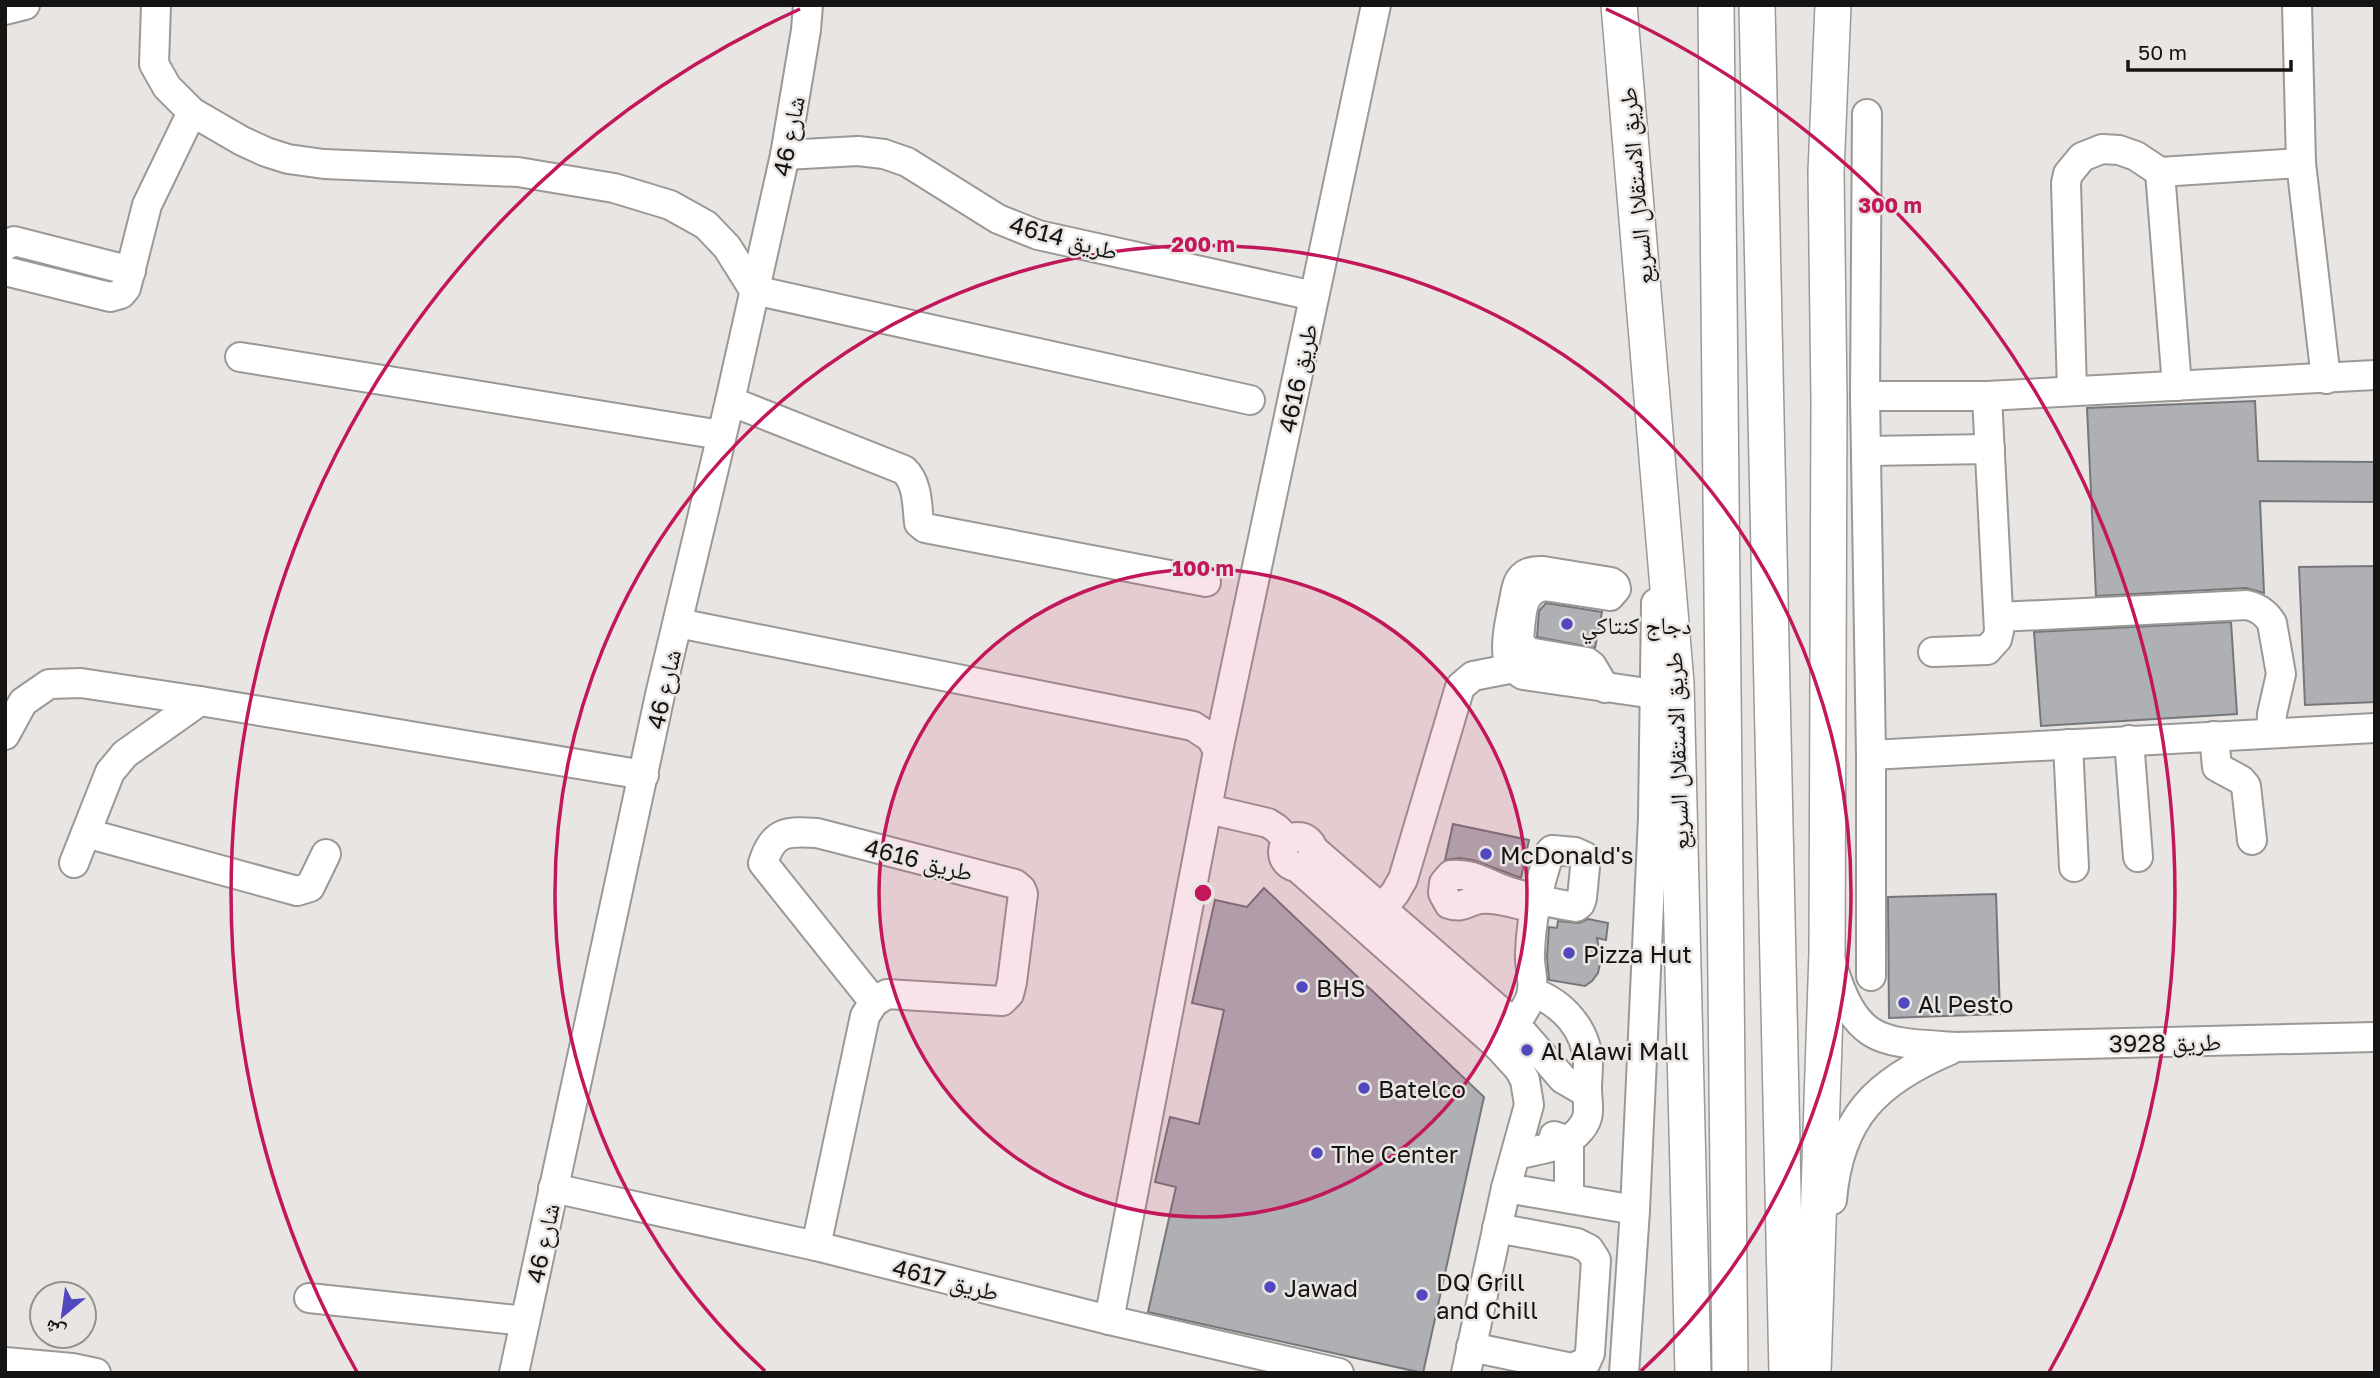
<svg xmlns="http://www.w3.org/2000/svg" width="2380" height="1378" font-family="'Golos Text','Noto Naskh Arabic',sans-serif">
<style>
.building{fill:#afb0b4;stroke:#76777b;stroke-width:2}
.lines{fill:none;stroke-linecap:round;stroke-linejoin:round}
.minor-casing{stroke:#9b9895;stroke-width:32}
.major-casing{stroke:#9b9895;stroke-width:38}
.minor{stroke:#fff;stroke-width:28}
.major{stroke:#fff;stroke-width:35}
.ring{fill:none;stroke:#c2185b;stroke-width:3.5}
.poi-dot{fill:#5148bf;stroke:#e9e5e2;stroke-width:2.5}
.labels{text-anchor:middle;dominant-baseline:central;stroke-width:5;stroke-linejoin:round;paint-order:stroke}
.street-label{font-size:24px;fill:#161413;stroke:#e9e5e2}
.poi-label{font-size:24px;fill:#161413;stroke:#e9e5e2;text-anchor:start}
.centre{fill:#c2185b;stroke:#e9e5e2;stroke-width:3.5}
.ring-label{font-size:21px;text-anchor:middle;font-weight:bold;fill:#c2185b;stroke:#e9e5e2;stroke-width:5;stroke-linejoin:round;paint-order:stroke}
</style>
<rect width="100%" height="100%" fill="#e9e5e2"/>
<g class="building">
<polygon points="2255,401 2258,461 2375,462 2375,502 2260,501 2264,593 2246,588 2096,596 2087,408"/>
<polygon points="2375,566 2375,702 2305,705 2299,567"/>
<polygon points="1546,603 1602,612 1595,648 1537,637 1539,611"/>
<polygon points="2231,622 2237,714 2041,726 2034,632"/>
<polygon points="1453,824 1529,840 1521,878 1473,860 1459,858 1445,860"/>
<polygon points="1264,888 1484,1097 1423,1373 1148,1312 1176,1187 1155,1182 1170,1117 1199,1124 1224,1010 1192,1003 1215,900 1247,907"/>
<polygon points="1996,894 2000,1014 1889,1018 1888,897"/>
<polygon points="1588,919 1608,923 1606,940 1597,938 1601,959 1598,973 1592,981 1585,986 1549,980 1547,957 1549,927 1557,928 1558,921 1579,923"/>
</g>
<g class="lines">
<g class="minor-casing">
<g id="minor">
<polyline points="156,5 154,64 167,87 192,112 242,141 266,152 288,159 324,164 518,172 614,188 670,205 706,225 727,247 754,290 1250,400"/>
<polyline points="2297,5 2301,163 2326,379"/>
<polyline points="5,10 25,5"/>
<polyline points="1867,114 1865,396 1871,755"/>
<polyline points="785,155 858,151 884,154 907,162 998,219 1038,235 1314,296"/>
<polyline points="2160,172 2177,386"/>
<polyline points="5,246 14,241 131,271"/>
<polyline points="5,271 110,297 121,294 126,288 147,205 192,112"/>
<polyline points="240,357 721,435"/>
<polyline points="2072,391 2066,183 2068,174 2082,157 2102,149 2119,150 2136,156 2160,172 2301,163"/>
<polyline points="1865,396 1987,396 2375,375"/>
<path d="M 730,401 L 904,470 C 918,483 917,505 919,523 L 925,528 L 1206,582"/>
<polyline points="1867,451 1990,449"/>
<path d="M 1999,617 L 2247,605 C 2259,608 2266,613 2272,623 L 2281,674 L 2272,714 L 2271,733"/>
<polyline points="678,623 1193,726 1211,738 1218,751 1109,1320"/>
<polyline points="1933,652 1987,650 1997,639 1999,631 1987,396"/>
<path d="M 1605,688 L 1592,666 L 1587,662 L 1528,652 L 1521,644 L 1519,638 C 1522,617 1519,591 1544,586 L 1610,596 L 1616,589 L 1615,585 L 1611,582 L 1543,571 C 1528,570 1519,575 1516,590 C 1513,608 1504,641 1508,658 C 1510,667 1516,670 1523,675 L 1654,694"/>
<polyline points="5,735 23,702 49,684 81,683 200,701"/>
<polyline points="2214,736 2217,767 2241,780 2246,786 2252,840"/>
<polyline points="2129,740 2138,857"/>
<polyline points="2068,744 2074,867"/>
<polyline points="1218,751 1376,5"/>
<polyline points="1208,809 1268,823 1276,828 1289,841"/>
<polyline points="86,833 297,891 310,887 326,854"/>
<circle cx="1298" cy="852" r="15"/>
<polyline points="1313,849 1515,1024 1563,1079 1587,1093"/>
<polyline points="74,863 110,772 125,754 200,701 644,775"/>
<polyline points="1297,867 1497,1045 1519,1069 1525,1080 1529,1105 1506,1188 1466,1373"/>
<polyline points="1382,908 1395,893 1403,879 1460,687 1473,676 1514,668"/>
<path d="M 1831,962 C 1856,1044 1878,1042 1956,1047 L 2375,1037"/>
<polyline points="1871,976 1871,755 2375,728"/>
<path d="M 1497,1045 C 1508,1032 1530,1008 1532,991 C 1534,979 1529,965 1530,953 C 1531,920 1539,884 1550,852 L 1552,850 L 1575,852 L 1586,857 L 1582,898 L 1580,904 L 1576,907 C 1550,903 1523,897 1499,888 C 1482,881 1470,873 1451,875 L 1444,883 L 1443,893 L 1449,904 C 1463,909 1467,901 1480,899 C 1497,897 1519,905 1535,908"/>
<polyline points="1554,1136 1569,1141 1569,1198"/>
<path d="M 1516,1155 C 1534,1150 1563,1148 1576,1134 C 1592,1119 1588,1109 1587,1090 C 1587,1081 1588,1072 1588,1063 C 1587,1030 1563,1003 1532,992"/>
<polyline points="553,1188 816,1246 1109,1320 1339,1373"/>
<polyline points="1506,1188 1635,1210"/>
<path d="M 1832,1200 C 1839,1117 1877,1081 1950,1050"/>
<path d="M 816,1246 L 865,1016 L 874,1002 L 887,994 L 1002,1001 L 1009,994 L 1012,982 L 1023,894 L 1021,889 L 1015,884 L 817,833 C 786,831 773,831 763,863 L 874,1002"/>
<polyline points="309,1298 525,1321"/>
<polyline points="1471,1347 1572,1368 1586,1362 1590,1353 1596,1260 1589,1249 1577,1243 1497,1228"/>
<polyline points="5,1362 72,1368 96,1373"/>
<polyline points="514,1373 660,695 730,401 785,155 806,30 808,5"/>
<polyline points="1624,1373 1635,1210 1653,817 1656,603"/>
</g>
</g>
<g class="major-casing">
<g id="major">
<polyline points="1619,5 1676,683 1693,1373"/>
<polyline points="1716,5 1730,1373"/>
<polyline points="1757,5 1787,1373"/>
<polyline points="1813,1373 1827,952 1829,399 1826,172 1833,5"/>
</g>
</g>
<use href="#minor" class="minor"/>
<use href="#major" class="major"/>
</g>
<circle cx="1203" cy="893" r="324" fill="#c2185b" fill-opacity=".12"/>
<g class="ring">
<circle cx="1203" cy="893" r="324"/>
<path d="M765 1371A648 648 0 1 1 1641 1371"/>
<path d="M357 1372A972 972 0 0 1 800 9M1606 9A972 972 0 0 1 2049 1372"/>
</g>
<g class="poi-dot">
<circle cx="1567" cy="624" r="7"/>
<circle cx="1486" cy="854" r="7"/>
<circle cx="1569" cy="953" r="7"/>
<circle cx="1302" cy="987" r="7"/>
<circle cx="1904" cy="1003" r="7"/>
<circle cx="1527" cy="1050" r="7"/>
<circle cx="1364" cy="1088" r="7"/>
<circle cx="1317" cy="1153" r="7"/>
<circle cx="1270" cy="1287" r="7"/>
<circle cx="1422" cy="1295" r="7"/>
</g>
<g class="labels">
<g class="street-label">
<text transform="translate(788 136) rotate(-79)">شارع 46</text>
<text transform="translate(1635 186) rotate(-95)">طريق الاستقلال السريع</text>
<text transform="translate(1064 237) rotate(15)">طريق 4614</text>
<text transform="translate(1297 378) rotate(-78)">طريق 4616</text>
<text transform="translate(663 689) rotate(-77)">شارع 46</text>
<text transform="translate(1676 751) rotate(-92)">طريق الاستقلال السريع</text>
<text transform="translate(919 859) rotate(14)">طريق 4616</text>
<text transform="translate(2165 1042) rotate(-1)">طريق 3928</text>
<text transform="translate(542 1243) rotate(-78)">شارع 46</text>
<text transform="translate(946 1279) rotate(14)">طريق 4617</text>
</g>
<g class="poi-label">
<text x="1581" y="624">دجاج كنتاكي</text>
<text x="1500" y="854">McDonald's</text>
<text x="1583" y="953">Pizza Hut</text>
<text x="1316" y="987">BHS</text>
<text x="1918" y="1003">Al Pesto</text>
<text x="1541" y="1050">Al Alawi Mall</text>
<text x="1378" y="1088">Batelco</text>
<text x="1331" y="1153">The Center</text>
<text x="1436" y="1281">DQ Grill<tspan x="1436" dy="28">and Chill</tspan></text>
<text x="1284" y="1287">Jawad</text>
</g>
</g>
<circle cx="1203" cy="893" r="10" class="centre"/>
<g class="ring-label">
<text x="1890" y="213">300 m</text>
<text x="1203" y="252">200 m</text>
<text x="1203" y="576">100 m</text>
</g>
<rect width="2380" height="1378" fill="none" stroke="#161413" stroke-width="14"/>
<g transform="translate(63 1315) rotate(209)"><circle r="33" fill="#e9e5e2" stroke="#95918f" stroke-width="2"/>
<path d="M0-5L12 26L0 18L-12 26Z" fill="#5148bf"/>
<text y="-10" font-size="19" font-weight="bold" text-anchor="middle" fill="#161413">ش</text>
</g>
<path d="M2128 60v10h163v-10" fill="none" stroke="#161413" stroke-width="3.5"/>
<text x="2138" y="60" font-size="21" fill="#161413" stroke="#e9e5e2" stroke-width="5" paint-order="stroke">50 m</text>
</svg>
